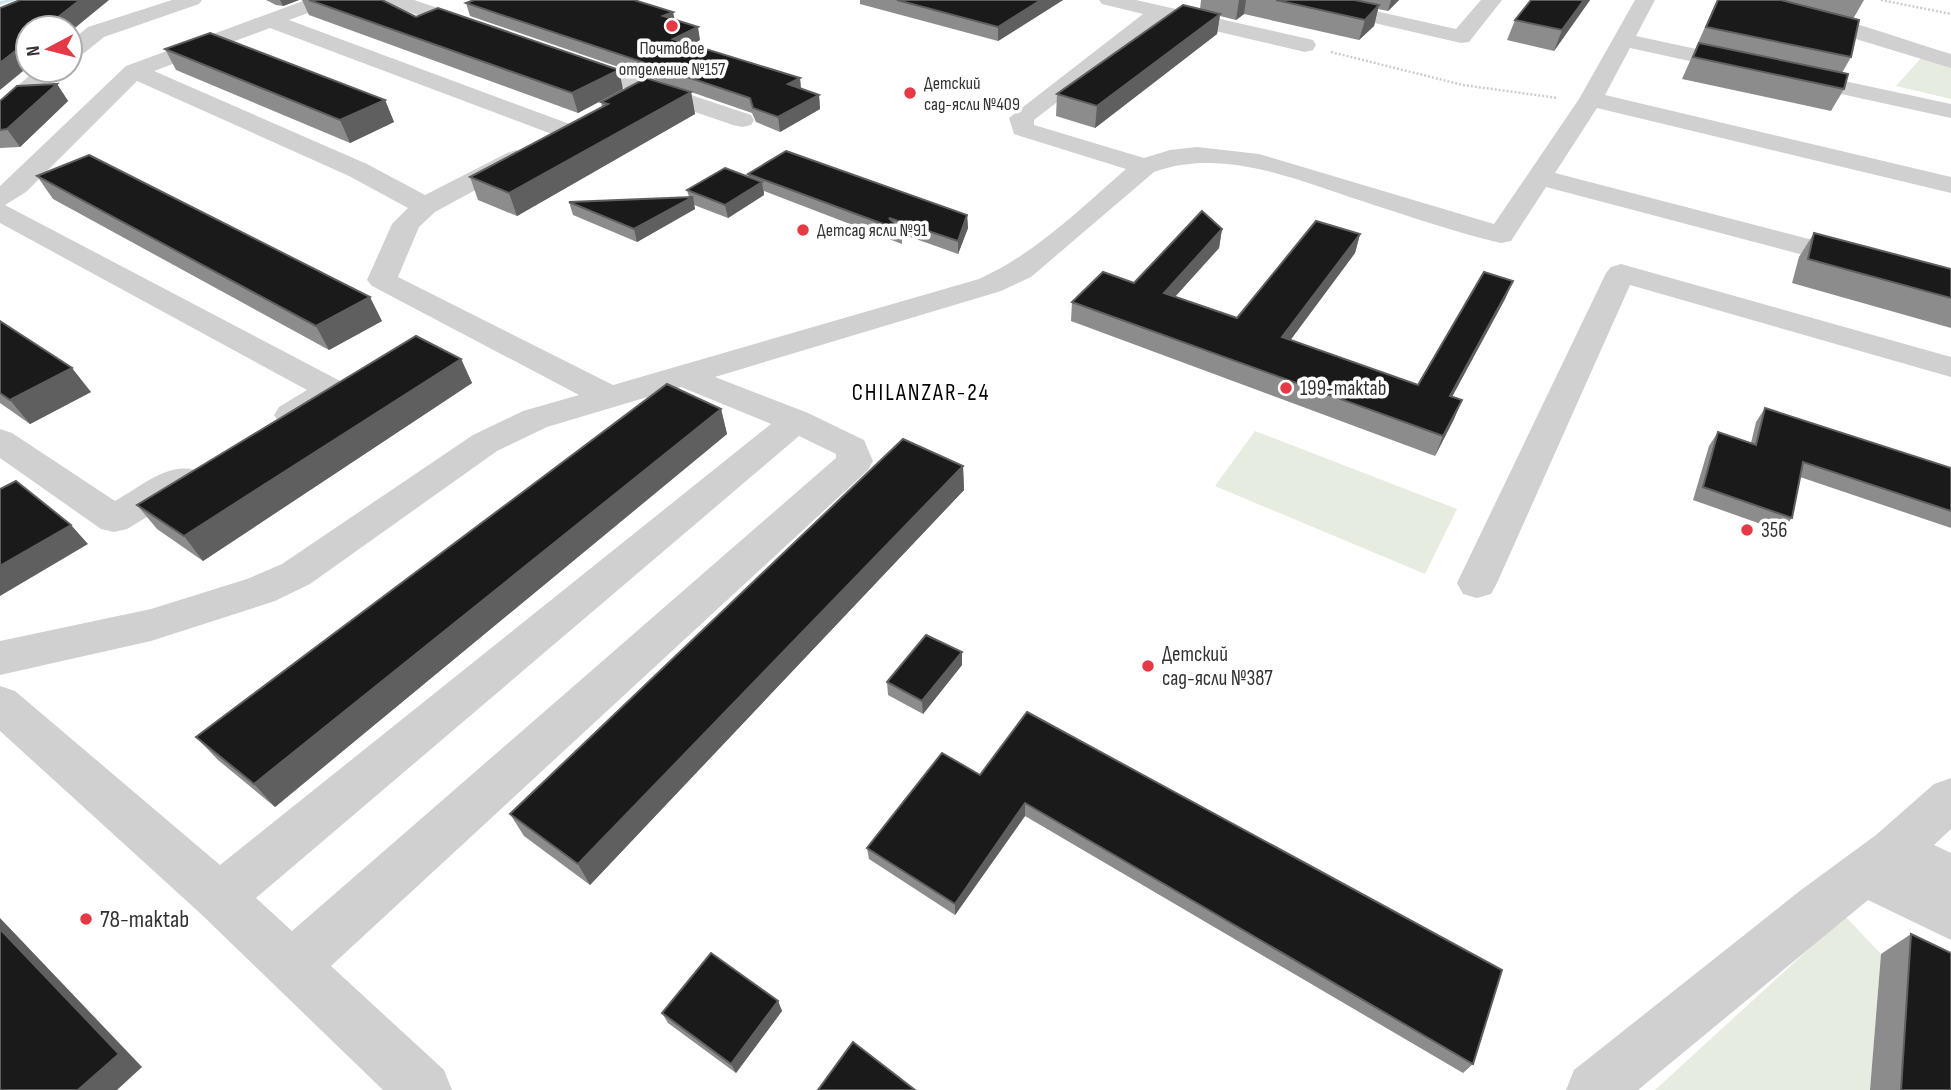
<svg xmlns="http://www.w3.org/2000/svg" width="1951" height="1090" font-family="'Sofia Sans Condensed',sans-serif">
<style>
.green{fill:#e6ecdf}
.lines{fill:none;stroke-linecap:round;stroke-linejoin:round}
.stream{fill:#cfe2ee;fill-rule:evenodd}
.path{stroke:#cdcdcd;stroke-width:2.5;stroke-dasharray:2 2;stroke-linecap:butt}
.minor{fill:#d0d0d0;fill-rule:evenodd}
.wall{fill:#8c8c8c}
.shaded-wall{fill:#5f5f5f}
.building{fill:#1a1a1a;stroke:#5f5f5f;stroke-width:2}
.poi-dot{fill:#e63946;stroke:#fff;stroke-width:2.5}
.labels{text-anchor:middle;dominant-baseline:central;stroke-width:7;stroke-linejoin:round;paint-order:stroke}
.far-poi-label{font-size:18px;fill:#333;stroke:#fff;text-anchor:start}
.poi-label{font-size:21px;fill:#333;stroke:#fff;text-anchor:start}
.neighbourhood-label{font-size:23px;letter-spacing:2px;fill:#000;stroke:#fff}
.near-poi-label{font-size:24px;fill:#333;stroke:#fff;text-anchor:start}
</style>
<rect width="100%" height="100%" fill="#fff"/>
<g class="green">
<polygon points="1922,57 1951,65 1951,99 1896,86"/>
<polygon points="1255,431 1457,509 1425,574 1215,486"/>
<polygon points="1845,916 1881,954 1870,1090 1655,1090"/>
</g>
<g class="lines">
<polygon class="stream" points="6,0 16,0 0,5 0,1"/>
<g class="path">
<polyline points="1881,0 1951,14"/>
<polyline points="1331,52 1463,85 1558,98"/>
</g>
<g class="minor">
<polygon points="172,0 202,0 199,4 104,37 78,58 70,60 70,42 88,27"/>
<path d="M 306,0 L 335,0 L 332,4 L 289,20 L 575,126 L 578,131 L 575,136 L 566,138 L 557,136 L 270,28 L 154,71 L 367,164 L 425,195 L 507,153 L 516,150 L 525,153 L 529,158 L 525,163 L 435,212 L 419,227 L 398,277 L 613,385 L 979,279 C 1035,254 1080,209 1126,169 L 1014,134 L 1009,118 L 1143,14 L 1102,4 L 1099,0 L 1136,0 L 1313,40 L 1316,45 L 1313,50 L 1305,52 L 1164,19 L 1034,120 L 1034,125 L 1144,158 L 1170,150 L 1197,147 L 1259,154 L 1494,224 L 1579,99 L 1635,0 L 1655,0 L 1636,36 L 1951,104 L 1951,118 L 1630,48 L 1605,95 L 1951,177 L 1951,193 L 1597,108 L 1555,173 L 1951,276 L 1951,294 L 1546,187 L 1511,241 L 1501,243 C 1454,232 1408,216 1362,201 C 1297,180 1223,147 1154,172 L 1031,277 L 1001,291 L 715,377 L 808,413 L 864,440 L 873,461 L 868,470 L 331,966 L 444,1070 L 452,1090 L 383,1090 L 201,914 L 0,731 L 0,686 L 15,691 L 220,865 L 771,424 L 681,387 L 547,427 L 497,451 L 310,584 L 275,601 L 151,641 L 0,675 L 0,641 L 151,609 L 247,579 L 282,564 L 473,435 L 523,411 L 579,395 L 372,286 L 367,280 L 392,224 L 408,208 L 349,176 L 137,81 L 26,192 L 5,205 L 344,383 L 349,390 C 341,401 304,426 290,426 C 286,426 283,424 279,423 L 274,415 L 279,407 L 307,390 L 0,223 L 0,186 L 126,66 ZM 799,436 L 836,454 L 836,458 L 292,931 L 256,898 Z"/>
<polygon points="384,0 414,0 486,24 489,29 486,34 470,34 387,4"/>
<polygon points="1289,0 1326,0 1456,29 1481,0 1502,0 1469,42 1461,43 1292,4"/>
<path d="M 1723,0 C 1801,0 1877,32 1951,54 L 1951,68 L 1797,21 L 1726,4 Z"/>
<polygon points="571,55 751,115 754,120 751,125 742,127 733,125 563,67 560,62 563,57"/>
<polygon points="36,70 61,70 9,118 0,120 0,101"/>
<polygon points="1621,264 1951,357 1951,377 1630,285 1497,583 1491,594 1477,598 1463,594 1457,583 1606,273 1611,267"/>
<path d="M 0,429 L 12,433 L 115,501 C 139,488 167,462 195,470 L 200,479 L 195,488 L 127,529 L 114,532 L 101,529 L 0,458 Z"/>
<polygon points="1951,778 1951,829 1934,845 1951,853 1951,940 1868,900 1638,1090 1566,1090 1574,1070 1801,890 1876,835 1934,784"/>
</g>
</g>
<g class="wall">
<polygon points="266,0 299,0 283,6 276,5"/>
<polygon points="302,0 382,0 416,17 623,89 578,113 309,15"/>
<polygon points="860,0 1063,0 998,41 860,4"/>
<polygon points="1201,0 1399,0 1388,11 1378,9 1374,26 1359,40 1244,14 1236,20 1220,16 1217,34 1095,128 1056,116 1057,94 1200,9"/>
<polygon points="1531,0 1590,0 1554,51 1507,40 1515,20"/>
<polygon points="1717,0 1864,0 1853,19 1851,57 1842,73 1844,89 1831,111 1682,79"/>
<polygon points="466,3 675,20 700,40 692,45 800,78 801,89 819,95 820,109 780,132 756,122 752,113 470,16"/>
<polygon points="165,49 385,100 394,122 350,143 176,70"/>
<polygon points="57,84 68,101 20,147 0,148 0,101"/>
<polygon points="691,92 695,114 517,216 478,200 470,177 602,107 601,102"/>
<polygon points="748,174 967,215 968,228 958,254 902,234 902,244 764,191 764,195 728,218 694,205 695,209 637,242 573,215 569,202 689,197 687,190 748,177"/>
<polygon points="37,176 382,321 329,350 53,199"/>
<polygon points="1222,229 1219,248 1175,297 1237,318 1360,234 1355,253 1290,340 1418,385 1513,281 1505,299 1452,397 1462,400 1454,419 1435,456 1071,321 1072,302 1134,283"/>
<polygon points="1814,233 1951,269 1951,328 1792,283 1799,257"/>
<polygon points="0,321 91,392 30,424 0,403"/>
<polygon points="461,359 472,383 203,561 157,529 137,505"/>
<polygon points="1765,408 1951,468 1951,528 1800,477 1792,518 1781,531 1693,500 1709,446 1718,432 1751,443 1756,422"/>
<polygon points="721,409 727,434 275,807 218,760 196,737"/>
<polygon points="963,466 964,490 590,885 524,836 510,814"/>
<polygon points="962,652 962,665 923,714 888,695 887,682"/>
<polygon points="942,753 1473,1064 1463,1073 1025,816 955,915 869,859 867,848"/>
<polygon points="1911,934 1951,1090 1870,1090 1881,954"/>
<polygon points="778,1001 782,1011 736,1073 668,1023 662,1013"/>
</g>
<g class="shaded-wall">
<polygon points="80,0 109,0 70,32 70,28 44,28"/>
<polygon points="280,0 299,0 283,6"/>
<polygon points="1041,0 1063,0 998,41 998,27"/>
<polygon points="1239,0 1246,0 1244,14 1236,20"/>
<polygon points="1391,0 1399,0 1388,11"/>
<polygon points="1584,0 1590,0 1554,51 1562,30"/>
<polygon points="1379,5 1374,26 1359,40 1365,20"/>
<polygon points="673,12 676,25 663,16"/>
<polygon points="1220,14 1217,34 1095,128 1097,106"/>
<polygon points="698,27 700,40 676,52 673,39"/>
<polygon points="28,41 28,67 0,90 0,63"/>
<polygon points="619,70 623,89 578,113 572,93"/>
<polygon points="800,78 801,92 788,84"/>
<polygon points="57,84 68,101 20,147 7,129"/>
<polygon points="691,92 695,114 517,216 509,193"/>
<polygon points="819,95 820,109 780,132 778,117"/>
<polygon points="385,100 394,122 350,143 340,120"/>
<polygon points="762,182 764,195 728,218 725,205"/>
<polygon points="693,197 695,209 637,242 634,229"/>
<polygon points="967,215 968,228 958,254 958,241"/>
<polygon points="1222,229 1219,248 1161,312 1164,293"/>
<polygon points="1360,234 1355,253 1278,357 1282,337"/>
<polygon points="1513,281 1505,299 1442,415 1450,396"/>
<polygon points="370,297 382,321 329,350 316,326"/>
<polygon points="461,359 472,383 203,561 184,536"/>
<polygon points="72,368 91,392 30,424 10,400"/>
<polygon points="1462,400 1454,419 1435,456 1443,436"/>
<polygon points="721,409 727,434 275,807 254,784"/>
<polygon points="963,466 964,490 590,885 578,864"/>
<polygon points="71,525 88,544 0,596 0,566"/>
<polygon points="962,652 962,665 923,714 922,701"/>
<polygon points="1025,803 1025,816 955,915 955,904"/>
<polygon points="0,918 142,1067 117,1090 78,1090 0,929"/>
<polygon points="778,1001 782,1011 736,1073 731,1064"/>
</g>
<g class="building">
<polygon points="20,0 80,0 44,28 28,28 28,41 0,63 0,8"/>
<polygon points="309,0 382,0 416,17 438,8 619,70 572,93"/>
<polygon points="474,0 634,0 673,12 663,16 698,27 673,39 800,78 788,84 819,95 778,117 753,108 750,98 466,3"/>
<polygon points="897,0 1041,0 998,27"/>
<polygon points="1276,0 1355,0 1379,5 1365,20"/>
<polygon points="1531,0 1584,0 1562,30 1515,20"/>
<polygon points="1718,0 1781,0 1859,20 1851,57 1706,27"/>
<polygon points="1183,5 1220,14 1097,106 1057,94"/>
<polygon points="210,33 385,100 340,120 165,49"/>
<polygon points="1699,43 1848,74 1844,89 1693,57"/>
<polygon points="646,78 691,92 509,193 470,177 608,104 601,102"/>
<polygon points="57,84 7,129 0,130 0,101 17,86"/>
<polygon points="786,151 967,215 958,241 889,218 902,231 748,174"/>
<polygon points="89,155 370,297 316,326 37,176"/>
<polygon points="725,168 762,182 725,205 687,190"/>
<polygon points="693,197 634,229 569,202"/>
<polygon points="1202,211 1222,229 1164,293 1237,318 1316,221 1360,234 1282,337 1418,385 1484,272 1513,281 1450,396 1462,400 1443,436 1072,302 1103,272 1134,283"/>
<polygon points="1814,233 1951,269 1951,298 1808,259"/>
<polygon points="0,321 72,368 10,400 0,393"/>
<polygon points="416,336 461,359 184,536 137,505"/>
<polygon points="667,384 721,409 254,784 196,737"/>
<polygon points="1765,408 1951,468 1951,511 1803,462 1792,518 1703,487 1718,432 1756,445"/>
<polygon points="903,439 963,466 578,864 510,814"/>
<polygon points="16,481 71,525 0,566 0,489"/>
<polygon points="926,635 962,652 922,701 887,682"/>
<polygon points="1027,712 1502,970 1473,1064 1025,803 955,904 867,848 942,753 980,775"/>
<polygon points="0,929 119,1054 78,1090 0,1090"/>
<polygon points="1911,934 1951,953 1951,1090 1901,1090"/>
<polygon points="711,953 778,1001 731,1064 662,1013"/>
<polygon points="853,1042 915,1090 818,1090"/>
</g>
<g class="poi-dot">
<circle cx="672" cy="26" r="7"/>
<circle cx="910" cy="93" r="7"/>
<circle cx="803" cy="230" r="7"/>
<circle cx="1286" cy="388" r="7"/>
<circle cx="1747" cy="530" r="7"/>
<circle cx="1148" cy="666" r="7"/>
<circle cx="86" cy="919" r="7"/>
</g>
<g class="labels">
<g class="far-poi-label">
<text x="672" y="48" text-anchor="middle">Почтовое<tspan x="672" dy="21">отделение №157</tspan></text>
<text x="924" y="83">Детский<tspan x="924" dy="21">сад-ясли №409</tspan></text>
<text x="817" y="230">Детсад ясли №91</text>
</g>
<g class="poi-label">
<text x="1300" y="388">199-maktab</text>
<text x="1761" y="530">356</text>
<text x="1162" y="654">Детский<tspan x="1162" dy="24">сад-ясли №387</tspan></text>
</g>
<g class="neighbourhood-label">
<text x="921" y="393">CHILANZAR-24</text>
</g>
<g class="near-poi-label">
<text x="100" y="919">78-maktab</text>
</g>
</g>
<g transform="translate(49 49) rotate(263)"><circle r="33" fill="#ffffff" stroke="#adadad" stroke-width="2"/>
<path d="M0-5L12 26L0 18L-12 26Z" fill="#e63946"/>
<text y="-10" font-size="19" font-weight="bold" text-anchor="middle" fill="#333333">N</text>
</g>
</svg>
